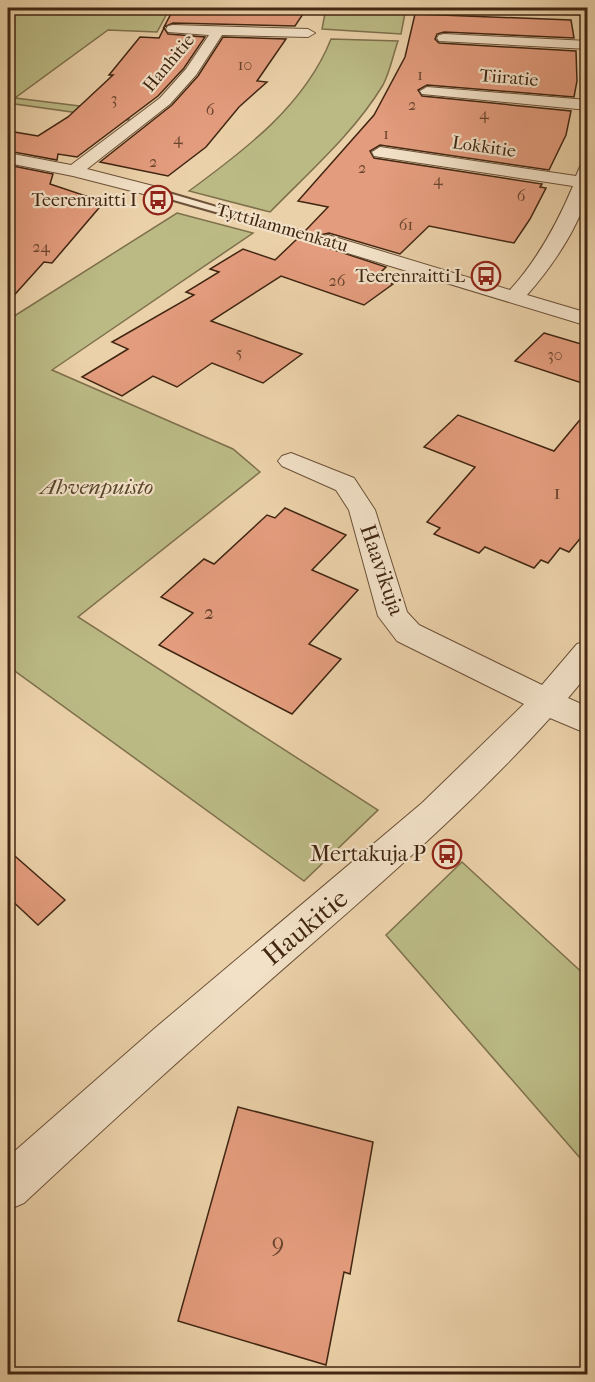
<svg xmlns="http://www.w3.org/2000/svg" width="595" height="1382" font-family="'IM FELL French Canon',serif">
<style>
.green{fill:#bbba85;stroke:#7e704c;stroke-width:1.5}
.building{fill:#e39c7d;stroke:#412612;stroke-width:1.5}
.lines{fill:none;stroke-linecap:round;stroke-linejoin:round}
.lane-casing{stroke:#6c5138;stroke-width:4}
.street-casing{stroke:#6c5138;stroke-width:2}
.lane{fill:#f2e1c7;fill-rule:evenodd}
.street{fill:#f2e1c7;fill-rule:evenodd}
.labels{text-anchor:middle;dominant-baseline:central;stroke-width:4.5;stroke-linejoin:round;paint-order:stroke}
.far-number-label{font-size:16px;fill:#6a442d}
.far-street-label{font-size:18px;fill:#412612;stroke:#f2e1c7}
.far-poi-label{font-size:18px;fill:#412612;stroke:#f2e1c7;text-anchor:end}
.number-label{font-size:20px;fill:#6a442d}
.park-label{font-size:22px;font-style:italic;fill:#594429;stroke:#f2e1c7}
.street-label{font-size:22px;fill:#412612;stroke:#f2e1c7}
.poi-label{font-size:22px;fill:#412612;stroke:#f2e1c7;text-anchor:end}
.near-number-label{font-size:24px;fill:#6a442d}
.near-street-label{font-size:27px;fill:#412612;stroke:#f2e1c7}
</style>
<rect width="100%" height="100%" fill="#ebd1a9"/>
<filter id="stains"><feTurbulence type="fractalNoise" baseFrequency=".00333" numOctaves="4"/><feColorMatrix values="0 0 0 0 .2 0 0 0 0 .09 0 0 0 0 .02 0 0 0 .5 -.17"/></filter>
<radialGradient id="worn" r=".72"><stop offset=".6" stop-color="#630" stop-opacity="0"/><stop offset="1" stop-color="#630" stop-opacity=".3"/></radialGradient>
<g class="green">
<polygon points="8,8 170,8 157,32 108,30 15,98 128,112 129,120 8,103"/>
<polygon points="326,8 406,8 401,34 322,29"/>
<polygon points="407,8 587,8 587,28 584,28 581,15"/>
<path d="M 331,39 L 398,41 C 393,55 390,72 383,85 C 354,133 309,172 270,212 L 189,191 C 245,150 305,105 331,39 Z"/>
<polygon points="177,213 253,233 52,370 233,449 260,472 78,617 378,810 304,881 8,666 8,320"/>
<polygon points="462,862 587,977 587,1166 386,935"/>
</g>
<g class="building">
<polygon points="173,10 222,11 305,11 295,26 173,23 164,27"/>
<polygon points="415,14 571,20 574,38 444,32 437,34 435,39 439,43 576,51 577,81 574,97 427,85 418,90 422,96 571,111 566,135 549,170 380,145 370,151 374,158 542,184 540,187 546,188 530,219 514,243 429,226 400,254 329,233 320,235 305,231 328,207 298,201 374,115 405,57"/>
<polygon points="164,28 168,34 205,37 184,68 158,96 77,157 58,154 57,160 8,151 8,131 38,136 68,117 113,75 109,75 140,37 159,38"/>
<polygon points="223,37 286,39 257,81 267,82 239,107 206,147 168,176 100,162 172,105 198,76"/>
<polygon points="8,165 53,174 50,184 104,202 52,263 44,262 8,302"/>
<polygon points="298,238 386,267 375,278 393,284 364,305 281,276 211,321 302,354 263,383 212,363 177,387 153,376 122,396 82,377 128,349 112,342 194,295 186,292 219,272 210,269 243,249 275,260"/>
<polygon points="544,333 588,346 588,385 515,361"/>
<polygon points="588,410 588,529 569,552 560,548 548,563 541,560 534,568 485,547 479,553 434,534 440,528 427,522 475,467 424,447 458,415 554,451"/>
<polygon points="285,508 346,535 312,570 358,590 309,644 341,659 292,714 159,645 193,613 161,597 204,559 214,564 267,515 275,518"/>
<polygon points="8,850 65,900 38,925 8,897"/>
<polygon points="238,1107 373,1142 350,1274 344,1272 326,1365 178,1321"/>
</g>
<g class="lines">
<g class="lane-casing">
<polygon id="lane" points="156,191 162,191 333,241 324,243 156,195"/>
</g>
<g class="street-casing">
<g id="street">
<polygon points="173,25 308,29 315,33 308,37 222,35 196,75 170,104 87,169 165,189 168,193 165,197 159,198 73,176 8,163 8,153 71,165 160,98 186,69 209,35 168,32 166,29 168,26"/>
<polygon points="444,34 588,41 588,49 439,41 437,38 439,35"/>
<polygon points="427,87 588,100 588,110 422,94 420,91"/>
<path d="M 380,147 L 576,176 L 582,162 L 588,161 C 588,171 589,184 587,194 C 579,228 550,269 527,295 L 588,313 L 588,326 L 321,245 L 318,241 L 321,237 L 328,235 L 510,290 C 538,259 557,224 573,186 L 374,156 L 372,152 Z"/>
<path d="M 291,453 L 354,478 L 375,510 L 407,612 L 419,625 L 542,685 L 577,644 L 588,641 L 588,674 L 568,698 L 588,707 L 588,734 L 550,718 C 458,820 352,908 249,999 C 173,1065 98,1134 24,1203 L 8,1210 L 8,1157 L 154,1029 L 422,803 L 524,704 L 397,641 L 378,616 L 349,510 L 336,490 L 282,466 L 278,461 L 282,456 Z"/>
</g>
</g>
<use href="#lane" class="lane"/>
<use href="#street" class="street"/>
</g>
<defs>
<g id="bus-ring" transform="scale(1.5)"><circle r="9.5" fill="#f2e1c7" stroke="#8f2418" stroke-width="1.5"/><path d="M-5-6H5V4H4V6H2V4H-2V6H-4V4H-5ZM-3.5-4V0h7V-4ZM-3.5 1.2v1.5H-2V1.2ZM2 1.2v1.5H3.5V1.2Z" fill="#8f2418"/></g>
</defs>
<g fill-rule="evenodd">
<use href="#bus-ring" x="158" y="200"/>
<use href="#bus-ring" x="486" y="276"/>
<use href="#bus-ring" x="447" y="854"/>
</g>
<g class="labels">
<g class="far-number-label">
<text x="245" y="64">10</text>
<text x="420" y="74">1</text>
<text x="114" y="98">3</text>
<text x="412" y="104">2</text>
<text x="210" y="109">6</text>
<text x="484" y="113">4</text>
<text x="386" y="133">1</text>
<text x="178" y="138">4</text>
<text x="153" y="161">2</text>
<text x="362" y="167">2</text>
<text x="438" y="179">4</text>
<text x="521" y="195">6</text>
<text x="406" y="224">61</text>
<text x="41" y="246">24</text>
<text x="337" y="280">26</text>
<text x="239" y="352">5</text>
<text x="555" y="354">30</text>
</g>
<g class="far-street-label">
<text transform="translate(169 63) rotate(-50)">Hanhitie</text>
<text transform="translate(509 78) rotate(5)">Tiiratie</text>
<text transform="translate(484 147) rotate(8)">Lokkitie</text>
<text transform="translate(282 228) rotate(16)">Tyttilammenkatu</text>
</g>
<g class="far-poi-label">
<text x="137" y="200">Teerenraitti I</text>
<text x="465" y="276">Teerenraitti L</text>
</g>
<g class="number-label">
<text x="557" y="492">1</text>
<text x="209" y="612">2</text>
</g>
<g class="park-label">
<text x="97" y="487">Ahvenpuisto</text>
</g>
<g class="street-label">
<text transform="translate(382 570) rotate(71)">Haavikuja</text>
</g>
<g class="poi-label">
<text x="426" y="854">Mertakuja P</text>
</g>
<g class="near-number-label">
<text x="278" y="1243">9</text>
</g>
<g class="near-street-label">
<text transform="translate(305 927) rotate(-40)">Haukitie</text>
</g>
</g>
<rect width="595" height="1382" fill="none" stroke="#ebd1a9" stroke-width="30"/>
<rect x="9" y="9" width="577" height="1364" fill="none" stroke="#412612" stroke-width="3"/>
<rect x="15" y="15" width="565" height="1352" fill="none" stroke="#412612" stroke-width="1.5"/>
<rect width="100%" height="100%" filter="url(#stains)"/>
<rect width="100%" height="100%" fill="url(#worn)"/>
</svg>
